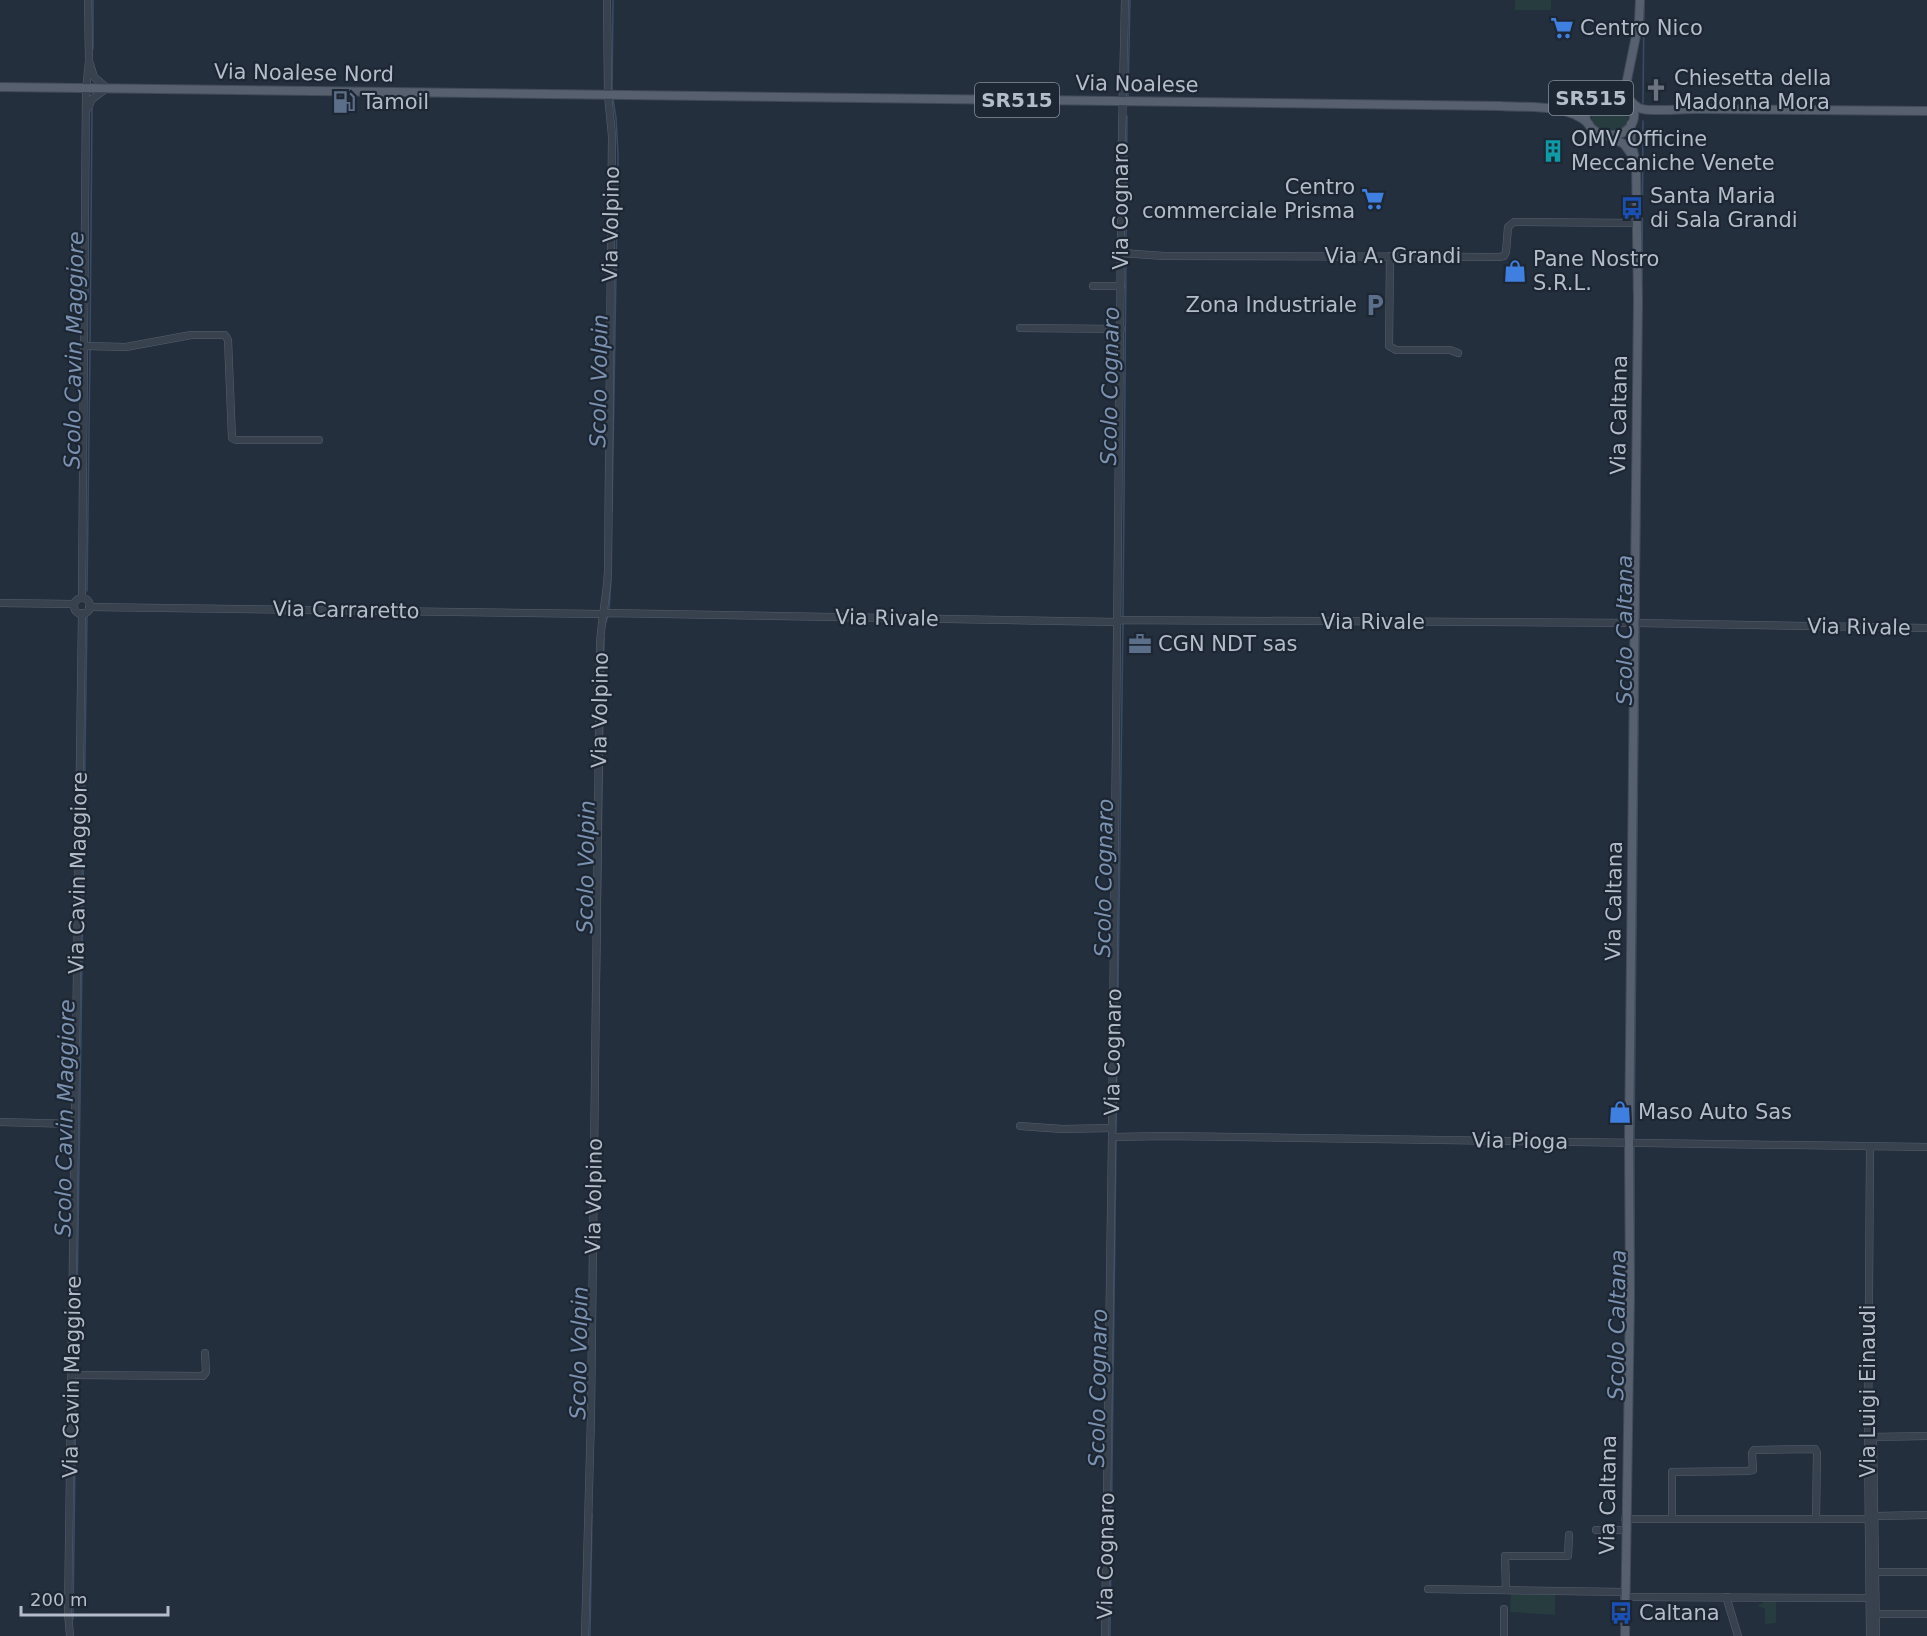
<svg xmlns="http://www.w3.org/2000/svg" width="1927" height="1636" font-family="'DejaVu Sans',sans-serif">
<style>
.green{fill:#263c3f}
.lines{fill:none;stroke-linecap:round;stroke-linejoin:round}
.stream{stroke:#394c67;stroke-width:1.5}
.minor-casing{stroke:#565f6c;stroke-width:8}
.major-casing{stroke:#414a57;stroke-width:10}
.minor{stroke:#38414e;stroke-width:7}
.major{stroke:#56606e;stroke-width:8}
.labels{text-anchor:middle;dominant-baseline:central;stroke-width:4.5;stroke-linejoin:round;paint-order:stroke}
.shield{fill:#1d2633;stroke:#878f9c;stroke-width:1.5}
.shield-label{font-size:20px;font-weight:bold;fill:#b4bcc9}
.poi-label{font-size:21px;fill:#b4bcc9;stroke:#1d2633;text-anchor:start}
.street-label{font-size:21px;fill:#b4bcc9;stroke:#1d2633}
.water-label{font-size:22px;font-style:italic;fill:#7c92b1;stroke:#1d2633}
</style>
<rect width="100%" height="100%" fill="#242f3e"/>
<g class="green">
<rect x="1515" y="0" width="36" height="10"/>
<circle cx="1610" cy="113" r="19"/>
<polygon points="1511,1594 1555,1595 1555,1615 1510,1612"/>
<polygon points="1763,1601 1776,1601 1776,1623 1765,1624 1765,1608 1759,1607 1759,1604 1762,1604"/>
</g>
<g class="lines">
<g class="stream">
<polyline points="93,49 93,0"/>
<polyline points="612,91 613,0"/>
<polyline points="1128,97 1130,0"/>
<polyline points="1643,103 1644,0"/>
<polyline points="1126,246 1127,116"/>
<polyline points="1642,279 1643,121"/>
<polyline points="90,345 92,109"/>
<polyline points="612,511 618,154 616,118 613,99"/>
<polyline points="87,591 90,350"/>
<polyline points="609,610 611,579"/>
<polyline points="1123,616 1126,263"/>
<polyline points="1639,621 1640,455"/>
<polyline points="605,625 608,615"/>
<polyline points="599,1002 604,638"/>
<polyline points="1116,1132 1123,624"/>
<polyline points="1634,1139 1639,626"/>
<polyline points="1634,1296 1634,1146"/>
<polyline points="76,1373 87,618"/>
<polyline points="73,1619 76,1378"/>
<polyline points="590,1636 592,1514"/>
<polyline points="1110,1636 1116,1141"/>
</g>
<g class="minor-casing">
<g id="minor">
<polyline points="88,0 89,61 94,77 107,88 92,99 88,108"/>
<polyline points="1121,253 1164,256 1499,257 1504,256 1506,252 1508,227 1514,222 1637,223"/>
<polyline points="1390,256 1389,346 1396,350 1450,350 1458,353"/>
<polyline points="1093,286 1121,286"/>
<polyline points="1020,328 1121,329"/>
<polyline points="85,346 126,347 191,335 225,335 228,340 232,438 236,440 319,440"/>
<polyline points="82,598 86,91 89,61"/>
<circle cx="82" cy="606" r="8"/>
<polyline points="0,603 74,604"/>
<polyline points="89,607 601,614 606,613 1115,622 1120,620 1637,623 1927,628"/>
<polyline points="0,1122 75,1124"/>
<polyline points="1020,1126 1062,1129 1112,1128"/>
<polyline points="1112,1137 1165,1136 1927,1147"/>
<polyline points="72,1375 203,1376 206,1372 205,1353"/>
<polyline points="1871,1437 1927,1436"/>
<polyline points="1873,1437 1876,1636"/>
<polyline points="1672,1518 1672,1472 1747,1471 1753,1470 1752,1453 1754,1450 1815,1449 1817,1453 1816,1519"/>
<polyline points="1625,1519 1866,1519 1875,1516 1927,1515"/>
<polyline points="1596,1530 1625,1530"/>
<polyline points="1872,1572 1927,1572"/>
<polyline points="1428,1589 1624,1592"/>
<polyline points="1506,1590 1505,1556 1568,1556 1569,1535"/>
<polyline points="1624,1597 1869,1598"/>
<polyline points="1727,1597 1728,1603 1738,1636"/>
<polyline points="1504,1609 1504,1636"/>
<polyline points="1872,1614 1927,1614"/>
<polyline points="70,1636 68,1613 82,613"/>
<path d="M 585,1636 L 591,1416 L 600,645 C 601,620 607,596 608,571 L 612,136 L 608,95 L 607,0"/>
<polyline points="1105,1636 1112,1137 1122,133 1125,0"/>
<polyline points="1870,1636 1868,1445 1870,1146"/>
</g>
</g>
<g class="major-casing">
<g id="major">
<path d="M 0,87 L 1500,106 C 1528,108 1568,103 1589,124"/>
<polyline points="1629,97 1627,80 1639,21 1640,0"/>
<path d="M 1632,102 C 1648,149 1570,143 1588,102 C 1592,95 1598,90 1606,89 C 1623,85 1627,101 1639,108 C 1646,111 1654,110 1662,110 C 1674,110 1686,109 1698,109 C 1775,109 1851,110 1927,111"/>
<path d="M 1563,108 C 1573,107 1582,105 1590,98"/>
<polyline points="1610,137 1624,144 1632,155"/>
<polyline points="1625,1636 1630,1295 1629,1142 1638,301 1636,162 1631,143 1631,124"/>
</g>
</g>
<use href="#minor" class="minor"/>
<use href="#major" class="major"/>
</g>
<defs>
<g id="supermarket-bare" transform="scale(1.8)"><path d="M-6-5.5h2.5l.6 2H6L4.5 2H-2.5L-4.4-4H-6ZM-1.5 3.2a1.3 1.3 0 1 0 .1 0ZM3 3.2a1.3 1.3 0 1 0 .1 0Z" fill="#3f7fe0" stroke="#1d2633" stroke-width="2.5" paint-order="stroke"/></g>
<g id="church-bare" transform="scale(1.8)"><path d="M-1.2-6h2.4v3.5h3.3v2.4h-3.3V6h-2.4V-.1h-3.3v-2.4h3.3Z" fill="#6b7280" stroke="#1d2633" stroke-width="2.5" paint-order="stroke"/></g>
<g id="fuel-bare" transform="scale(1.8)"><path d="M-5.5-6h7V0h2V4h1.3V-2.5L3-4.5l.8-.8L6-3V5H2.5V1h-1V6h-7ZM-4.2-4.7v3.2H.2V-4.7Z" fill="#5c6f8a" stroke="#1d2633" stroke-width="2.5" paint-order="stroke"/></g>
<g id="building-bare" transform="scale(1.8)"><path d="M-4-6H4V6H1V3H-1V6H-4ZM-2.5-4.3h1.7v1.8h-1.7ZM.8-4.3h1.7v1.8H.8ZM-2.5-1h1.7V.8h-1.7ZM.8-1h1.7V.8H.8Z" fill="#0f9aa8" stroke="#1d2633" stroke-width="2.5" paint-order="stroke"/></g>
<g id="bus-bare" transform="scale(1.8)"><path d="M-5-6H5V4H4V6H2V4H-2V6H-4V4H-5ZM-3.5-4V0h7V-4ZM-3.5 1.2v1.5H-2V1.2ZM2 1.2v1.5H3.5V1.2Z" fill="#1a4fb4" stroke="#1d2633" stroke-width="2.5" paint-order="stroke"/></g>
<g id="shop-bare" transform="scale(1.8)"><path d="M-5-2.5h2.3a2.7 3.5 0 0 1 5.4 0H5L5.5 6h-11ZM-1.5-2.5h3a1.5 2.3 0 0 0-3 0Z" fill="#3f7fe0" stroke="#1d2633" stroke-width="2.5" paint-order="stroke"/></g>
<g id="parking-bare" transform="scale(1.8)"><path d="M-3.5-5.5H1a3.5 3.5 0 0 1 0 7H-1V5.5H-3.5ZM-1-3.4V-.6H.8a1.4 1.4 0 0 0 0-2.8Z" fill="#5c6f8a" stroke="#1d2633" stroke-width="2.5" paint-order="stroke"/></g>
<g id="office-bare" transform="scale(1.8)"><path d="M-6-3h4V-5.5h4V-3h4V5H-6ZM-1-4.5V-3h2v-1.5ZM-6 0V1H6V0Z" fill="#5c6f8a" stroke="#1d2633" stroke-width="2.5" paint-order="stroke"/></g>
</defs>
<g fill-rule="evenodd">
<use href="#supermarket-bare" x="1562" y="28"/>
<use href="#church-bare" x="1656" y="90"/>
<use href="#fuel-bare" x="344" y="102"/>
<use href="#building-bare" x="1553" y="151"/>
<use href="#supermarket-bare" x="1373" y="199"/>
<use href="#bus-bare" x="1632" y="208"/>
<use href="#shop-bare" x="1515" y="271"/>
<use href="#parking-bare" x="1375" y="305"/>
<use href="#office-bare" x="1140" y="644"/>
<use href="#shop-bare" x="1620" y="1112"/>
<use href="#bus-bare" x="1621" y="1613"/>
</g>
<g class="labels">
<g class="shield">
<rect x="1549" y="81" width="84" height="34" rx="4.5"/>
<rect x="975" y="83" width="84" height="34" rx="4.5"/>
</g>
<g class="shield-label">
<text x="1591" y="98">SR515</text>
<text x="1017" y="100">SR515</text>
</g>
<g class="poi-label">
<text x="1580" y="28">Centro Nico</text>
<text x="1674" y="78">Chiesetta della<tspan x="1674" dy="24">Madonna Mora</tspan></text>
<text x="362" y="102">Tamoil</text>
<text x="1571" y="139">OMV Officine<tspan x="1571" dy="24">Meccaniche Venete</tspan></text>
<text x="1355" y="187" text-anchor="end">Centro<tspan x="1355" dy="24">commerciale Prisma</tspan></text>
<text x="1650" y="196">Santa Maria<tspan x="1650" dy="24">di Sala Grandi</tspan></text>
<text x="1533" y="259">Pane Nostro<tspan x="1533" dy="24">S.R.L.</tspan></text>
<text x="1357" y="305" text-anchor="end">Zona Industriale</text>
<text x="1158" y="644">CGN NDT sas</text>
<text x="1638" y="1112">Maso Auto Sas</text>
<text x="1639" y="1613">Caltana</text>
</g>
<g class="street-label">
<text transform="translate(304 73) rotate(1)">Via Noalese Nord</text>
<text transform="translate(1137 84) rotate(1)">Via Noalese</text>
<text transform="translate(1121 206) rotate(-90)">Via Cognaro</text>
<text transform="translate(611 224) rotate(-89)">Via Volpino</text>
<text x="1393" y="256">Via A. Grandi</text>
<text transform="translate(1619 415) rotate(-89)">Via Caltana</text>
<text transform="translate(346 610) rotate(1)">Via Carraretto</text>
<text transform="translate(887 618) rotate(1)">Via Rivale</text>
<text x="1373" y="622">Via Rivale</text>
<text transform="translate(1859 627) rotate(1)">Via Rivale</text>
<text transform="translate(600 710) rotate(-89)">Via Volpino</text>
<text transform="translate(78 873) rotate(-89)">Via Cavin Maggiore</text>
<text transform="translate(1614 901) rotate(-89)">Via Caltana</text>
<text transform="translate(1113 1052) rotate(-89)">Via Cognaro</text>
<text transform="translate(1520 1141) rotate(1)">Via Pioga</text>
<text transform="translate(594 1196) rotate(-89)">Via Volpino</text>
<text transform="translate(72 1377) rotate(-89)">Via Cavin Maggiore</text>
<text transform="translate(1868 1391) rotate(-90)">Via Luigi Einaudi</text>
<text transform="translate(1608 1495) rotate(-89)">Via Caltana</text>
<text transform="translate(1106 1556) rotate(-89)">Via Cognaro</text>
</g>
<g class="water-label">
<text transform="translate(74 350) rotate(-89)">Scolo Cavin Maggiore</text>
<text transform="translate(599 381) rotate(-89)">Scolo Volpin</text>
<text transform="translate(1110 386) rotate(-89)">Scolo Cognaro</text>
<text transform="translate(1624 630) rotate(-90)">Scolo Caltana</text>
<text transform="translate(586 867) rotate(-89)">Scolo Volpin</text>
<text transform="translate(1104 878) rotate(-89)">Scolo Cognaro</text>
<text transform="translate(65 1118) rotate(-89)">Scolo Cavin Maggiore</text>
<text transform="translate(1617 1325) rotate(-89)">Scolo Caltana</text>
<text transform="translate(579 1353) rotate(-89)">Scolo Volpin</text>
<text transform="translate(1098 1388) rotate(-89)">Scolo Cognaro</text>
</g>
</g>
<path d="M21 1606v9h147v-9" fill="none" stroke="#b4bcc9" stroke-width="3"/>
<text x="30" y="1606" font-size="18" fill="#b4bcc9" stroke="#1d2633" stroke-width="4.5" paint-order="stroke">200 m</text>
</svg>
